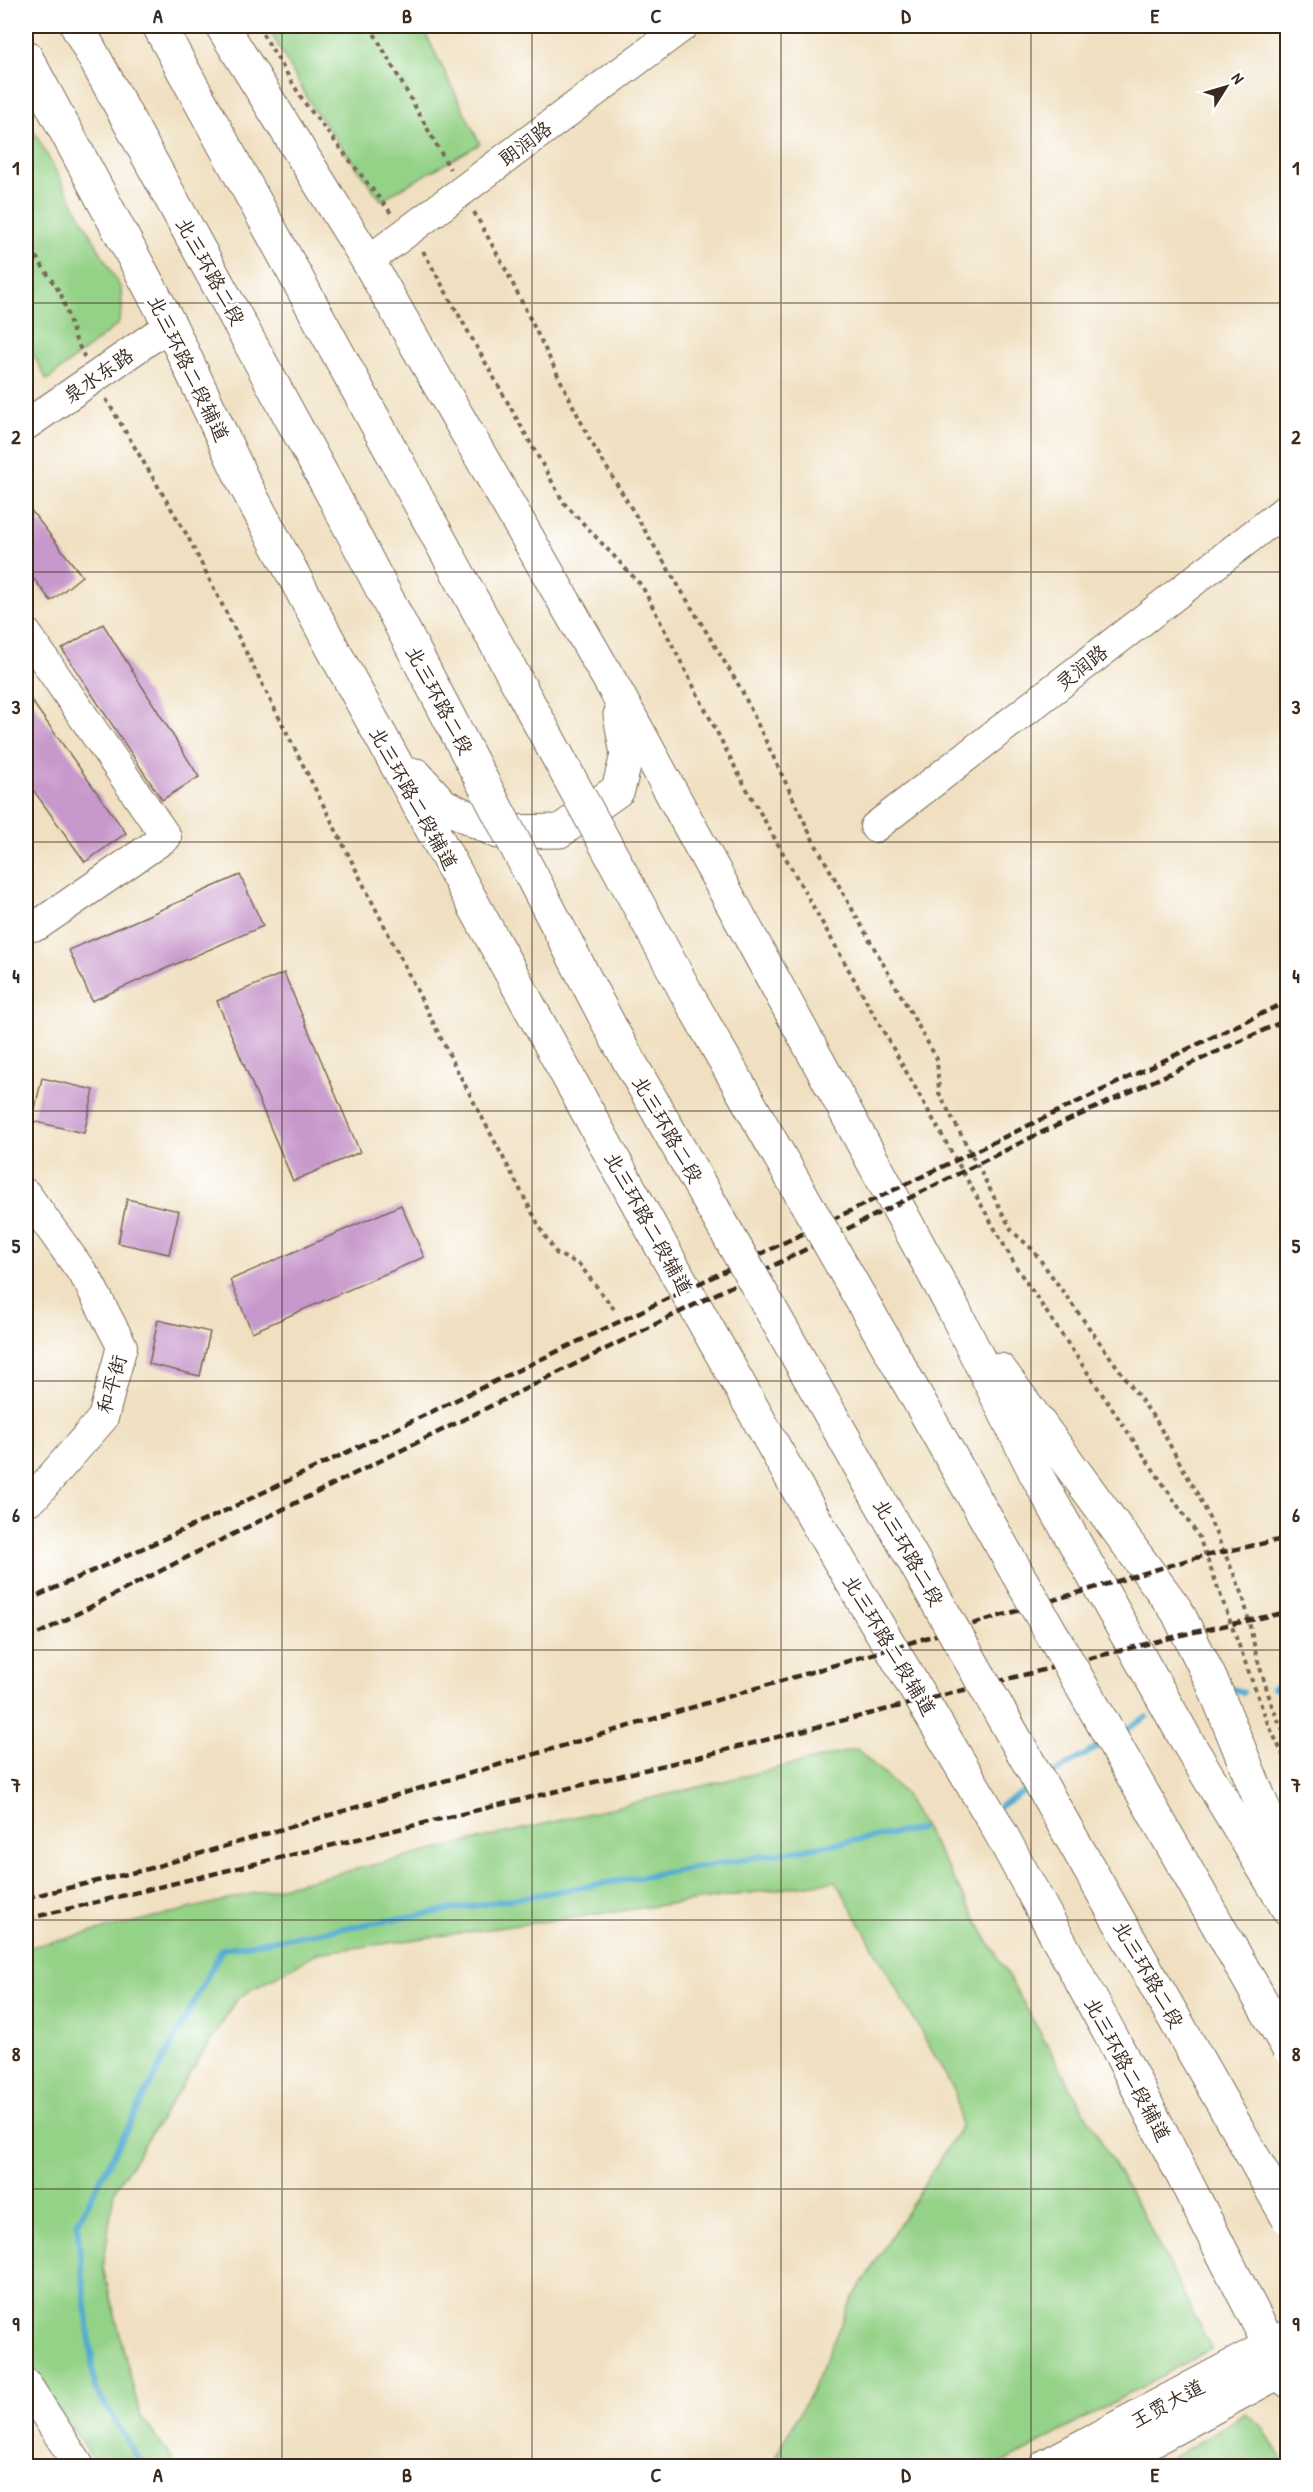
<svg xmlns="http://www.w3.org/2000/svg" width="1313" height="2492" font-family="'Patrick Hand','LXGW WenKai TC',sans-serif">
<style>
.green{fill:#94d287;stroke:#687e52;stroke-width:1.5}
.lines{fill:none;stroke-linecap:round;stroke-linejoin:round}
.stream{stroke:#53acd0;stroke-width:6}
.building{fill:#c798cb}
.minor-casing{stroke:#7a6a57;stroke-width:32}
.major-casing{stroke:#7a6a57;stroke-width:35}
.highway-casing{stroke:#7a6a57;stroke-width:35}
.path{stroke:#7a6a57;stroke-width:4;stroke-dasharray:4.5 4.5;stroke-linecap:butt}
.minor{stroke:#fff;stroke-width:30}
.major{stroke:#fff;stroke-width:33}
.highway{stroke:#fff;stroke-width:33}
.rail{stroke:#3b2a1e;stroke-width:4.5;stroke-dasharray:9 4.5;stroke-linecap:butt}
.highway-bridge-casing{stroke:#7a6a57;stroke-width:35;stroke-linecap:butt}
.highway-bridge{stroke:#fff;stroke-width:33}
.grid{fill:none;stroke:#3b2a1e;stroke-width:1.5;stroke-opacity:0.55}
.labels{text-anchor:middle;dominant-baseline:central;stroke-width:6;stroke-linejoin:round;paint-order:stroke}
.street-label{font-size:20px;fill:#3b2a1e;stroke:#fff}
.neatline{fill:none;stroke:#3b2a1e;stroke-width:2}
.grid-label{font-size:20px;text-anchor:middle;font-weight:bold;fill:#3b2a1e}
</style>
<rect width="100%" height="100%" fill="#fff"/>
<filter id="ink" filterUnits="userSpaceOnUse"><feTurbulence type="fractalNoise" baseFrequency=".0167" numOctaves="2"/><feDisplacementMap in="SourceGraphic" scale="12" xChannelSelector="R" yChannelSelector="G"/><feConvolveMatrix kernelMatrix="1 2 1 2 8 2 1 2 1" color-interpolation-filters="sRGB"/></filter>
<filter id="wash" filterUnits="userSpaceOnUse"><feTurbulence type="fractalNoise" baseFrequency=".008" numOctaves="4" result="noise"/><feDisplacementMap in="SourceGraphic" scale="24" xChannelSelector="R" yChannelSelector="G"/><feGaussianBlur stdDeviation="1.35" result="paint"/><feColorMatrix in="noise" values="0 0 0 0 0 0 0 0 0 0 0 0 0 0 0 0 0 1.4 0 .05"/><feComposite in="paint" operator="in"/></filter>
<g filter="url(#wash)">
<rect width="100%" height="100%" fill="#f0e0c1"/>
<g class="green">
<polygon points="267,26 422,26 480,144 381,200 314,110"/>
<polygon points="26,117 121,289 122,310 118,324 47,380 26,341"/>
<polygon points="857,1749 904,1793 940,1855 1150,2228 1211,2349 998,2466 770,2466 811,2392 851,2301 961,2126 955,2092 836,1881 317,1953 239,1997 114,2191 103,2268 140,2415 177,2466 98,2466 26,2361 26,1948"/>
<polygon points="1246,2413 1263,2428 1286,2466 1160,2466"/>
</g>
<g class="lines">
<g class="stream">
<polyline points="1227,1687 1243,1692"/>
<polyline points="1273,1688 1288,1690"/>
<polyline points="1119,1734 1146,1717"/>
<polyline points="1047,1778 1102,1744"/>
<polyline points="1000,1806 1030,1788"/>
<polyline points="143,2466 95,2388 77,2224 222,1949 920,1829"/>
</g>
</g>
<g id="blocks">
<g class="building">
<polygon points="26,504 82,576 51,601 26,569"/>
<polygon points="103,624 199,777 162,800 62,649"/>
<polygon points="26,693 126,833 85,862 26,780"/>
<polygon points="240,875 263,926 92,1001 69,950"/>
<polygon points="284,973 360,1152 293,1181 217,1001"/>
<polygon points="42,1078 94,1090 84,1133 32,1121"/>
<polygon points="127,1199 179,1211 169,1254 118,1243"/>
<polygon points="401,1205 424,1257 252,1332 230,1280"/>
<polygon points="158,1320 210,1332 200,1376 149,1364"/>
</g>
</g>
</g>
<g filter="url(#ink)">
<use href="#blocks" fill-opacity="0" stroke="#7a6a57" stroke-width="1.5"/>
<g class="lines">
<g class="minor-casing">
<g id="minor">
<polyline points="368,261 683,26"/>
<polyline points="26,425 170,325"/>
<polyline points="26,633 166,837 38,925 26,927"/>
<polyline points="875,827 1288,508"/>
<polyline points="26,1194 87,1279 122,1346 103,1418 33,1498 26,1501"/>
<polyline points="26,2384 79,2466"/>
</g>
</g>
<g class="major-casing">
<g id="major">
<polyline points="222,26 368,261 617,693 954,1310 1037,1476 1188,1743 1288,1909"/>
<polyline points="26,57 170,325 244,483 340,662 664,1251 814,1518 994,1821 1117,2047 1288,2381"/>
<polyline points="416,775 443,805 498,832 560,831 618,790 627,755 620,715"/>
<polyline points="1000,1370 1177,1611 1213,1684 1288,1869"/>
<polyline points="1046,2466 1288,2336"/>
<polyline points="1104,2466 1288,2367"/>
</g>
</g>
<g class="highway-casing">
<g id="highway">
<polyline points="77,26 333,495"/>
<polyline points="159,26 399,465"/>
</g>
</g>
<g class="path">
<polyline points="258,26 304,102 391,213"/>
<polyline points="370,26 450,169"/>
<polyline points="474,212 506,270 590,440 741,689 813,840 937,1059 939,1093 1012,1231 1033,1250 1157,1422 1203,1504 1243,1595 1257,1658 1273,1709 1288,1741"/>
<polyline points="26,242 61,294 75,338 85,358"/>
<polyline points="423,251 564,503 642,586 739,775 1018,1270 1199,1537 1268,1724 1288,1765"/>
<polyline points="106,399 187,535 456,1068 544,1235 557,1254 579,1264 614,1309"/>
</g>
<use href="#minor" class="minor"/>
<use href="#major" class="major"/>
<use href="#highway" class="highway"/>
<g class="rail">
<polyline points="26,1601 212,1517 1288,1001"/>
<polyline points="26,1640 207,1547 1032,1137 1288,1019"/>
<polyline points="26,1898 148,1869 1195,1558 1288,1538"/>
<polyline points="26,1919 698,1757 1190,1633 1288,1612"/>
</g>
<g class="highway-bridge-casing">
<g id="highway-bridge">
<polyline points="399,465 687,994 1288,2048"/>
<polyline points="333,495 615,1036 1288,2218"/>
</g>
</g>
<use href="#highway-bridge" class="highway-bridge"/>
</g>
</g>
<path class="grid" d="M 282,26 L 282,2466M 532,26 L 532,2466M 781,26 L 781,2466M 1031,26 L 1031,2466M 26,303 L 1288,303M 26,572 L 1288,572M 26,842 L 1288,842M 26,1111 L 1288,1111M 26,1381 L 1288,1381M 26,1650 L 1288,1650M 26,1920 L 1288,1920M 26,2189 L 1288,2189"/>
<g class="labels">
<g class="street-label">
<text transform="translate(525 143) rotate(-37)">朗润路</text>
<text transform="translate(211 271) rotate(61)">北三环路二段</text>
<text transform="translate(189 368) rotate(64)">北三环路二段辅道</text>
<text transform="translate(98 375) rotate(-35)">泉水东路</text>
<text transform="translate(1081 667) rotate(-38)">灵润路</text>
<text transform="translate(440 700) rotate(62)">北三环路二段</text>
<text transform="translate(414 798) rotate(61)">北三环路二段辅道</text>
<text transform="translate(668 1129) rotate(60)">北三环路二段</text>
<text transform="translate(649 1223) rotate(61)">北三环路二段辅道</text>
<text transform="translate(111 1384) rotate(-74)">和平街</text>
<text transform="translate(909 1552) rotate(60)">北三环路二段</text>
<text transform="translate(890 1645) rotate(59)">北三环路二段辅道</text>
<text transform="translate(1149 1974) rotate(60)">北三环路二段</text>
<text transform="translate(1128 2069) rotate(62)">北三环路二段辅道</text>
<text transform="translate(1167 2403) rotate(-28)">王贾大道</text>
</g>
</g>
<rect width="1313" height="2492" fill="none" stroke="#fff" stroke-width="66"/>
<g transform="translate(1226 87) rotate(53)" stroke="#ffffff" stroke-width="4.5" paint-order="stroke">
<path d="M0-4.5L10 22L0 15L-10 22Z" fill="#3b2a1e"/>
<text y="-9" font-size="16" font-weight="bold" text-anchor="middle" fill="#3b2a1e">N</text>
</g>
<rect x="33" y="33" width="1247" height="2426" class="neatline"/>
<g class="grid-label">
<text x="158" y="23">A</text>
<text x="407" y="23">B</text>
<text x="656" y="23">C</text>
<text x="906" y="23">D</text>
<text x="1155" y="23">E</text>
<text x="16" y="175">1</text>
<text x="1296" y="175">1</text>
<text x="16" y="444">2</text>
<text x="1296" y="444">2</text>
<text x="16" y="714">3</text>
<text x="1296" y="714">3</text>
<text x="16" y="983">4</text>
<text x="1296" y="983">4</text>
<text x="16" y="1253">5</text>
<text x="1296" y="1253">5</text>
<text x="16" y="1522">6</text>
<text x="1296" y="1522">6</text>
<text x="16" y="1792">7</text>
<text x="1296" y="1792">7</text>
<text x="16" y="2061">8</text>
<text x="1296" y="2061">8</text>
<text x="16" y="2331">9</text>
<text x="1296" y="2331">9</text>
<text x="158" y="2482">A</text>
<text x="407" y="2482">B</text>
<text x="656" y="2482">C</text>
<text x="906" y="2482">D</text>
<text x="1155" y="2482">E</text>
</g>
</svg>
